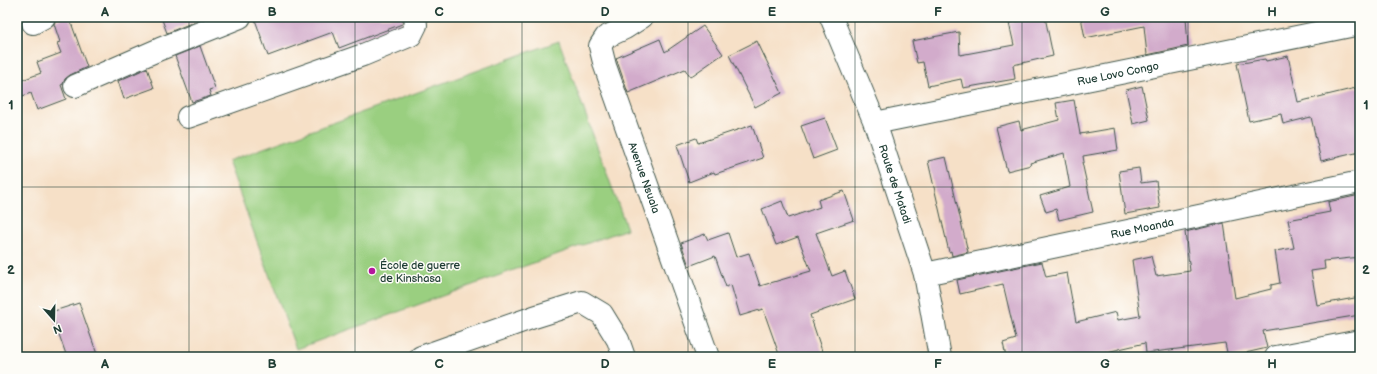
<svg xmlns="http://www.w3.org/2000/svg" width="1377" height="374" font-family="'Balsamiq Sans',sans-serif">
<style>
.green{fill:#9acf80;stroke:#5c865a}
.building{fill:#d2abcb}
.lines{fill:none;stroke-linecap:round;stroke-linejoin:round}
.minor-casing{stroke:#3f554a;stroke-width:24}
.major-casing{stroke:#3f554a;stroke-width:24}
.minor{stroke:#fff;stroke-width:22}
.major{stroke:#fff;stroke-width:22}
.grid{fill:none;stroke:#1f3d34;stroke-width:1;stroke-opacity:0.55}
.poi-dot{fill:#b5179e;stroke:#fdfcf7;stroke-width:1.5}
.labels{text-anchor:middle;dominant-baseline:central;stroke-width:3;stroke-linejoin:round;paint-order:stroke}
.street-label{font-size:11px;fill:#1f3d34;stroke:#fdfcf7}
.poi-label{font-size:11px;fill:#1f3d34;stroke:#fdfcf7;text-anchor:start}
.neatline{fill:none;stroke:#1f3d34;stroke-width:1.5}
.grid-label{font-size:13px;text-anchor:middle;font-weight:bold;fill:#1f3d34}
</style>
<rect width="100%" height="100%" fill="#fdfcf7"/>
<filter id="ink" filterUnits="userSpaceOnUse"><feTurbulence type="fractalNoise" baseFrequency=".025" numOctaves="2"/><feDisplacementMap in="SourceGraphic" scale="8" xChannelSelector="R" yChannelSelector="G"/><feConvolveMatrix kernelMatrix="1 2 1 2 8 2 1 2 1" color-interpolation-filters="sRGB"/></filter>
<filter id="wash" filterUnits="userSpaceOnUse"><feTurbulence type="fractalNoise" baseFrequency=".012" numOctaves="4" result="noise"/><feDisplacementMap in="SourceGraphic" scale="16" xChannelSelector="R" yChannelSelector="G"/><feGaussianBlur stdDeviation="0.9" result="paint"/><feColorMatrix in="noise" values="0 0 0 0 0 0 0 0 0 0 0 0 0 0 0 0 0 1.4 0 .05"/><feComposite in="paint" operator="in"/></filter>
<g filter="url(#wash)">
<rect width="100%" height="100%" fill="#f6e0c7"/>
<polygon class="green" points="559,41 627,229 296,349 228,161"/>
<g id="blocks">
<g class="building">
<polygon points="65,17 69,17 87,67 70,75 65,79 63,84 61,85 66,99 37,110 31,93 17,98 17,82 41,73 37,62 61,53 57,43 60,42 54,24 56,20"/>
<polygon points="161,17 206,17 167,33"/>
<polygon points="254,17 403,17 403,23 402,24 339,48 333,32 268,56"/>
<polygon points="1035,17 1045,17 1053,56 1013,65 1015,79 963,88 961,79 928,86 923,62 917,63 912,41 959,32 960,55 1014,45 1009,23"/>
<polygon points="1081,17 1186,17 1188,46 1147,55 1144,26 1085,38"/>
<polygon points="703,26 723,54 690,77 685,69 628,93 616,58 660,39 665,52"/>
<polygon points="757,41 782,93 755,107 729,55"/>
<polygon points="200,46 215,88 209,90 211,96 192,102 175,56"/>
<polygon points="1288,56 1298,102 1360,87 1360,152 1321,161 1311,117 1283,124 1281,114 1249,121 1237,64 1265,59 1266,61"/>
<polygon points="147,68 154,88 124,99 118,81"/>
<polygon points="1142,86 1149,120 1133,124 1126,90"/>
<polygon points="1074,100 1080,134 1115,128 1118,150 1083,156 1084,162 1082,162 1093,212 1059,220 1056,209 1046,212 1040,196 1070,187 1064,153 1030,163 1031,165 1007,171 996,127 1019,121 1021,130 1059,120 1056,103"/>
<polygon points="825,118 837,150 813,159 801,126"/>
<polygon points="752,125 763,158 715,174 714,172 689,182 677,145 696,138 698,143"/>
<polygon points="946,157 968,252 952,256 951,251 949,252 928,161"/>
<polygon points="1139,168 1141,183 1156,181 1160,208 1125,214 1119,171"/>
<polygon points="844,191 854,220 816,233 832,276 845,271 855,299 810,315 824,357 780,357 763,309 740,316 731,285 726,287 715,256 689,266 681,243 705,234 708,240 728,233 736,257 749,253 760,286 811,271 798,237 776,245 762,209 782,201 788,218 820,207 818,200"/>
<polygon points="1360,195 1360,257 1324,261 1325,269 1311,271 1317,305 1360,297 1360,315 1263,331 1267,348 1228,357 1225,343 1146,353 1145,343 1085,357 1006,357 1003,343 1016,339 1003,284 960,294 957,280 1042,262 1046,277 1067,273 1076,322 1116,312 1118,320 1140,316 1132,260 1151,256 1156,276 1190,271 1185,232 1224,223 1235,298 1271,289 1271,285 1280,283 1275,251 1294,248 1288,220 1330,212 1328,202"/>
<polygon points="79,303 98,357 67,357 51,312"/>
</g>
</g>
</g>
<g filter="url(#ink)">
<use href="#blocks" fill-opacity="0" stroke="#3f554a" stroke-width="1"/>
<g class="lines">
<g class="minor-casing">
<g id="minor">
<path id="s1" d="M 642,17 L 625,28 L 606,37 L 600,46 L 605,66 L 708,357"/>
<polyline points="33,23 44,17"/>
<polyline points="75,86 160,49 240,17"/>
<polyline points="188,117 363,55 411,35 416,25 415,17"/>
<path id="s2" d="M 875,123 L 1360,24"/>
<path id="s3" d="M 925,274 L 1360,182"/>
<polyline points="421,357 534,317 582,302 602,314 618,340 624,357"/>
<polyline points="1276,357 1360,341"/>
</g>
</g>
<g class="major-casing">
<g id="major">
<path id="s4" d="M 831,17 L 875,123 L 925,274 L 940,357"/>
</g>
</g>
<use href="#minor" class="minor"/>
<use href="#major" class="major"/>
</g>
</g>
<path class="grid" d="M 189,17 L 189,357M 355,17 L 355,357M 522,17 L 522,357M 688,17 L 688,357M 855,17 L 855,357M 1022,17 L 1022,357M 1188,17 L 1188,357M 17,187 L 1360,187"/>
<circle class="poi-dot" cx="372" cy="271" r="4"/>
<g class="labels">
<g class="street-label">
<text stroke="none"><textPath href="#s2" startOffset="248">Rue Lovo Congo</textPath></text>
<text stroke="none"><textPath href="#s1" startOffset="191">Avenue Nsuala</textPath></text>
<text stroke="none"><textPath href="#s4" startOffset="179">Route de Matadi</textPath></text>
<text stroke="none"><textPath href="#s3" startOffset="222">Rue Moanda</textPath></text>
</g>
<g class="poi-label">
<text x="380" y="265">École de guerre<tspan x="380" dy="13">de Kinshasa</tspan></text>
</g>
</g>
<rect width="1377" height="374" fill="none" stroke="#fdfcf7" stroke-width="44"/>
<g transform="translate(54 320) rotate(160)" stroke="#fdfcf7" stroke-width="3" paint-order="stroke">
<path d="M0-3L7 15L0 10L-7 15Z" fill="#1f3d34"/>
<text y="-6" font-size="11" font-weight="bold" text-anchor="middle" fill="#1f3d34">N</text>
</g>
<rect x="22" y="22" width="1333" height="330" class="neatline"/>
<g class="grid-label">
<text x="105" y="16">A</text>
<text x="272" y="16">B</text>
<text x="439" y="16">C</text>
<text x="605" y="16">D</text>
<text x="772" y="16">E</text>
<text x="938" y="16">F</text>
<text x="1105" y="16">G</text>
<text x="1272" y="16">H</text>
<text x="11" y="109">1</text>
<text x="1366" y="109">1</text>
<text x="11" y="274">2</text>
<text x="1366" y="274">2</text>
<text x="105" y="368">A</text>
<text x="272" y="368">B</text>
<text x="439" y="368">C</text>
<text x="605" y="368">D</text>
<text x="772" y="368">E</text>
<text x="938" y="368">F</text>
<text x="1105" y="368">G</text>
<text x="1272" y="368">H</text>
</g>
</svg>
